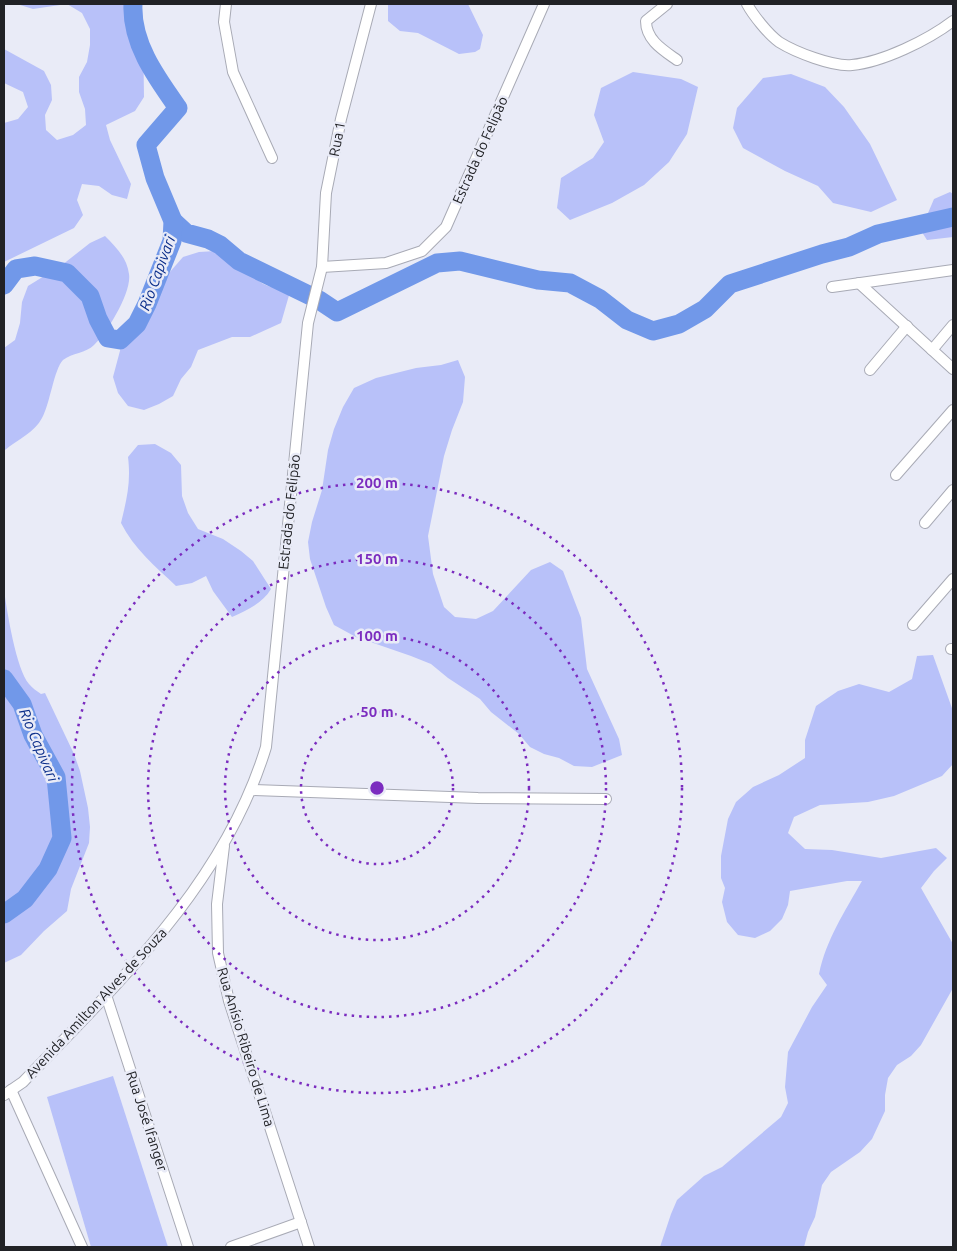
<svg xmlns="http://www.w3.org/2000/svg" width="957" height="1251" font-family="Ubuntu,sans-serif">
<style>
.green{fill:#b8c1f9}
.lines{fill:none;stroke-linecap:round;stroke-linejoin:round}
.river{stroke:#7198e9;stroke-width:19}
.minor-casing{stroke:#a8aab5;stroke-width:12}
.minor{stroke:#fff;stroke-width:10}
.ring{fill:none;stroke:#7b2cbf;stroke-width:2.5;stroke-dasharray:2.5 5}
.labels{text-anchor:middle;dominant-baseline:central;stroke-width:5;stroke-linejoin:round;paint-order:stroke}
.street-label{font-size:14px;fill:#212226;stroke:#e9ebf7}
.water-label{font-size:15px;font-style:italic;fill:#0a2d89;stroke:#e9ebf7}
.centre{fill:#7b2cbf;stroke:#e9ebf7;stroke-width:2.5}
.ring-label{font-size:15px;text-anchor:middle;font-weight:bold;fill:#7b2cbf;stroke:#e9ebf7;stroke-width:5;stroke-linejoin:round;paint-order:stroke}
</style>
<rect width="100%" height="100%" fill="#e9ebf7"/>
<g class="green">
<polygon points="17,4 131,4 143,29 144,97 135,111 106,125 110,140 131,184 127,199 112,195 99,186 82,184 77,200 83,215 74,228 4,262 4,123 18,119 28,107 23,92 4,83 4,49 44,71 51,85 52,100 45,115 46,130 57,140 73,135 86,125 85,109 79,92 79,77 87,62 90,45 90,29 82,13 67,4 33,9"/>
<polygon points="388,4 468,4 483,35 480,49 475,52 459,54 418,33 400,31 388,21"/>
<polygon points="633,72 681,79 698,87 687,134 669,162 644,185 612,203 570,220 557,208 561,178 593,158 604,142 594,115 601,88"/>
<polygon points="791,74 825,87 844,107 870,144 897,200 871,212 833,203 818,186 785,171 743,148 733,128 737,108 763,78"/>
<polygon points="950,192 953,194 953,237 927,240 918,226 928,213 934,199"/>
<path d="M 105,236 C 116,247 127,258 129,274 C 132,292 107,333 94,345 C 86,353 72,353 63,360 C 54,369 50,404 42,418 C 35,432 17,440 5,450 L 4,455 L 4,348 L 15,340 L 20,323 L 22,302 L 28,286 L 62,265 L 90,243 Z"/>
<path d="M 216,251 L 233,254 C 242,265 257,285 272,287 C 278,288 286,286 292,285 L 281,323 L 250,337 L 232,337 L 198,350 L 191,367 L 181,379 L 173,396 L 159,404 L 144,410 L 128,406 L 118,393 L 113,377 L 121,347 L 139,318 L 149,307 L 157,290 L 169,273 L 183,257 L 199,252 Z"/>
<polygon points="458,360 465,377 463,402 452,430 444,456 428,536 433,574 444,607 455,617 476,619 493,611 531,570 550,562 563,571 581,618 587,669 619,739 622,755 592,767 574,766 559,758 544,754 530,747 519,734 491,712 480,699 448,678 431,664 411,656 356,637 334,625 326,607 310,559 308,542 312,522 322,490 328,450 334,429 343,407 354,388 376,378 416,368 441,365"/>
<path d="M 155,444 L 171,453 L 181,465 L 182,496 L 188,513 L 198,529 L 223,539 L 241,551 L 253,561 L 271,589 C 263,603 247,610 232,617 L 213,591 L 206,576 L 192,583 L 176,586 C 155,566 134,549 121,523 C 127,498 131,482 128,457 L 138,445 Z"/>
<path d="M 4,590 C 7,611 16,669 29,684 C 32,688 37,691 41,694 L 45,693 L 74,754 L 80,771 L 88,808 L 90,827 L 89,843 L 71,889 L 67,911 L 44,931 L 21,955 L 4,963 Z"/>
<path d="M 933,655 L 953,711 L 953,764 L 942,776 L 894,796 L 868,802 L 820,805 L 794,817 L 788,833 L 805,849 L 832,850 L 881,858 L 936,848 L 947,858 L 934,871 L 921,888 L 953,944 L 953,988 L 921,1045 L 911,1056 L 897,1065 L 888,1078 L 885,1095 L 885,1111 L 872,1139 L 860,1152 L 831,1172 L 822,1185 L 815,1217 L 808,1232 L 804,1247 L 660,1247 L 671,1214 L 677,1200 L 704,1176 L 722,1167 L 781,1117 L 788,1103 L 785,1087 L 788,1052 L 812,1007 L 827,985 L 819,974 C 826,940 845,911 862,881 L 847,881 L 790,891 L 788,905 L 782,919 L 770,931 L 755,938 L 738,935 L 727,922 L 722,902 L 725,888 L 721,878 L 721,856 L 728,819 L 736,802 L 753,787 L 779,775 L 805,758 L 805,740 L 816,706 L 838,691 L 859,684 L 889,692 L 912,679 L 917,656 Z"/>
<polygon points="113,1076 168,1247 91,1247 47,1097"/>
</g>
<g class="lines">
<g class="river">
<polyline points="173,221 186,233 208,239 220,245 239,261 319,300 337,312 437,263 460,261 538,280 570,283 600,299 627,320 653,331 679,324 705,309 730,284 822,254 849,247 878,234 953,217"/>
<path d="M 4,285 L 16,269 L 35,266 L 67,273 L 90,296 L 98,319 L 108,338 L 120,340 L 137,324 L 147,304 L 172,241 L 173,221 L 155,178 L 146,145 L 178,108 C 156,77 131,43 133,4"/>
<polyline points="4,679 22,704 33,735 56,777 62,838 48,869 25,899 4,914"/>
</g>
<g class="minor-casing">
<g id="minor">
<polyline points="226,4 224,22 233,72 272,158"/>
<path d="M 667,4 L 646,21 C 646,40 663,50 677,60"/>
<path d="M 747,4 C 753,15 768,34 779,42 C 795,52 833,67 852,65 C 883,62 928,40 953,21"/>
<polyline points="322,267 386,263 422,251 446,227 544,4"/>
<polyline points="859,283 953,369"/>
<polyline points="832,287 953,270"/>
<polyline points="932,350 953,325"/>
<polyline points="870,370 907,326"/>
<polyline points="896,475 953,410"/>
<polyline points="925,523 953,490"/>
<polyline points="913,625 953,579"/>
<polyline points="951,649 953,649"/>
<polyline points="251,790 478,798 606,799"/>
<polyline points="224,846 217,904 218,953 229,1001 309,1247"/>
<polyline points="106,995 188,1247"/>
<polyline points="11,1090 82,1247"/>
<path d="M 4,1095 L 23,1082 C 119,982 225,883 266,747 L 308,323 L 322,267 L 326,193 L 341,119 L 371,4"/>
<polyline points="231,1247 301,1222"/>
</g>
</g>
<use href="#minor" class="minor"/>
</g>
<g class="ring">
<circle cx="377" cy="788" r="76"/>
<circle cx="377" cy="788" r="152"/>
<circle cx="377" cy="788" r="229"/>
<circle cx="377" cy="788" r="305"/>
</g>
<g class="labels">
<g class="street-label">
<text transform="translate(337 139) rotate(-79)">Rua 1</text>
<text transform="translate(480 150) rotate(-66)">Estrada do Felipão</text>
<text transform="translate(289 512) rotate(-84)">Estrada do Felipão</text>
<text transform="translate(96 1003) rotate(-47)">Avenida Amilton Alves de Souza</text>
<text transform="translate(246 1047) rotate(73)">Rua Anísio Ribeiro de Lima</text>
<text transform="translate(147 1121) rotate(72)">Rua José Ifanger</text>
</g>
<g class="water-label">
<text transform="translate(157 273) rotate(-70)">Rio Capivari</text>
<text transform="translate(39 745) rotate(67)">Rio Capivari</text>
</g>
</g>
<circle cx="377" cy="788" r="8" class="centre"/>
<g class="ring-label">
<text x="377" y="488">200 m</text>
<text x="377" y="564">150 m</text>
<text x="377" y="641">100 m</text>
<text x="377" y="717">50 m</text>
</g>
<rect width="957" height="1251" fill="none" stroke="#212226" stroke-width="10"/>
</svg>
